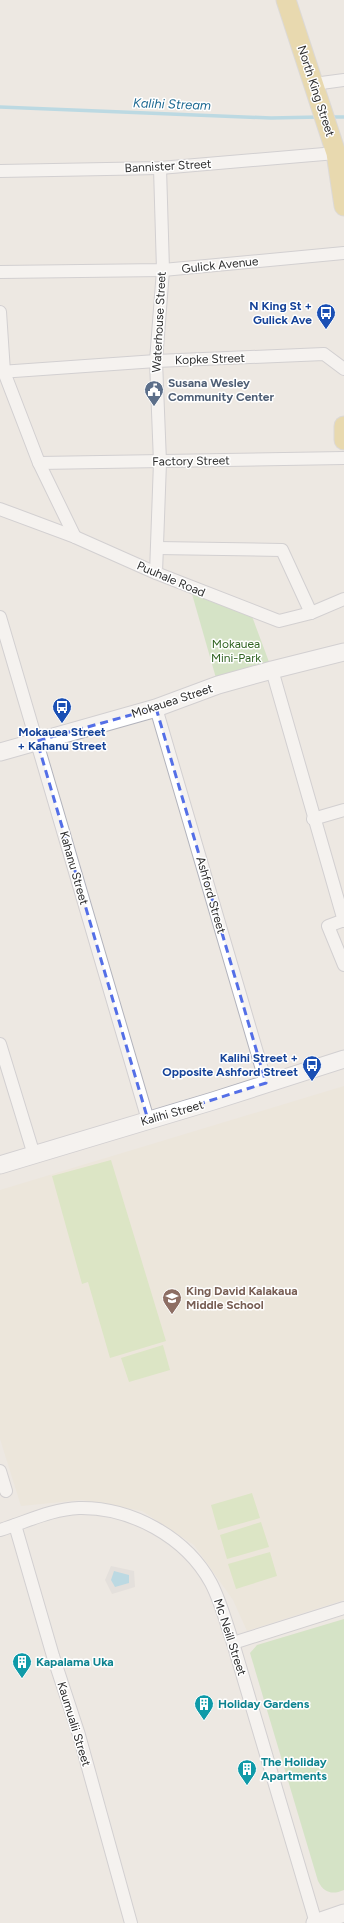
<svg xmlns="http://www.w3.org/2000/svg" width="344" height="1923" font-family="Figtree,sans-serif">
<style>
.education{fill:#ece4d3}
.green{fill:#b8dda4}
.pitch{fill:#c7e3a2}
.plaza{fill:#dad7d4}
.water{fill:#81c8e3}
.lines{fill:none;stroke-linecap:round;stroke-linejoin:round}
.stream{stroke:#81c8e3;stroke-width:3.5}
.street-casing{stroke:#b2b3bc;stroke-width:14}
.secondary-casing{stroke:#b2b3bc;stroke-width:19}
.primary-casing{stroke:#c8c8c8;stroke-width:21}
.street{stroke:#fff;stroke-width:12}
.secondary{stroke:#fff;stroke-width:17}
.primary{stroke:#e3c871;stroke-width:19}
.marked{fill:none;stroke:#546fe7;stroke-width:3;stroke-dasharray:8 5;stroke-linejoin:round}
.labels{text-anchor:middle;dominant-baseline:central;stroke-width:3;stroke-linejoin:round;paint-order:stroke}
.street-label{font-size:12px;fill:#2d2d2d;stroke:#fff}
.transit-label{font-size:12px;font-weight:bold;fill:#164399;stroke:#fff;text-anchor:end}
.service-label{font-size:12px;font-weight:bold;fill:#4e5e75;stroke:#fff;text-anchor:start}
.park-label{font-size:12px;fill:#316423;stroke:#fff}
.education-label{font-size:12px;font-weight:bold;fill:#785e54;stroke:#fff;text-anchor:start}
.culture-label{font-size:12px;font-weight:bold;fill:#0d838f;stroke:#fff;text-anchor:start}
.water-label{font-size:13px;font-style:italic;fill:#1d6992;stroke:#fff}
</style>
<rect width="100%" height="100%" fill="#ede8e2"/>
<polygon class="education" points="344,1086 344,1600 247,1631 233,1600 194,1545 142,1511 82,1500 21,1506 0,1439 0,1190"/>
<g class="green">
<polygon points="190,587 250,611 272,670 218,685"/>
<path d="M 344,1619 L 344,1890 C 332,1895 324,1893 318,1881 L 250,1653 L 257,1645 Z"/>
</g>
<g class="pitch">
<polygon points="111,1160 166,1341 110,1358 88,1282 82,1284 52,1176"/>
<polygon points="163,1345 170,1370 129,1382 121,1358"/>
<polygon points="252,1493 260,1518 218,1530 211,1505"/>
<polygon points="261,1522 269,1547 227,1559 220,1535"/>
<polygon points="270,1552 277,1576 236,1589 228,1564"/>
</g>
<polygon class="plaza" points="111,1566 134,1571 135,1587 112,1594 105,1580"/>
<polygon class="water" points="114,1571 129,1575 129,1583 115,1587 111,1580"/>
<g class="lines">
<g class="stream">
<polyline points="0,107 271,118 319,117"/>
<polyline points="331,117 344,117"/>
</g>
<g class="street-casing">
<g id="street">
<polyline points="314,84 344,80"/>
<polyline points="0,171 160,168 336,153"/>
<polyline points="0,272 163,270 344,253"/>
<polyline points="0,312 4,372 39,463 75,537"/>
<polyline points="0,372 156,361 324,354 344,369"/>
<polyline points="39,463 344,458"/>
<polyline points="0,509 75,537 156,573 279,621 311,613 344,599"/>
<polyline points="157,548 282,550 311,613"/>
<polyline points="156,573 160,462 156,361 163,270 160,168"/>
<polyline points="0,617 148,1120"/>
<polyline points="272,670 344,921"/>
<polyline points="156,708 266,1083"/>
<polyline points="313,819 344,810"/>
<polyline points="344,920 328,926 344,965"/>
<polyline points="0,1044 34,1155"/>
<polyline points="0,1471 6,1491"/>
<polyline points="15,1525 53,1656 79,1735 131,1923"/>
<path d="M 0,1530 C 26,1522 52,1509 79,1508 C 131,1507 186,1537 211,1583 C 221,1602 226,1623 233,1643 L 316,1923"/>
<polyline points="233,1643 344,1608"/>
</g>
</g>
<g class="secondary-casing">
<g id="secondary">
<polyline points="0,752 156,708 218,685 272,670 344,652"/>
<polyline points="0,1165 213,1101 344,1059"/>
<polyline points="315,1923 344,1913"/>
</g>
</g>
<g class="primary-casing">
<g id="primary">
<polyline points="286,0 336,153 344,206"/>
<polyline points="344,426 344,440"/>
</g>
</g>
<use href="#street" class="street"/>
<use href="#secondary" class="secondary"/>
<use href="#primary" class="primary"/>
</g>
<path d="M0 0H344V1923H0ZM 156,708 L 266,1083 L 148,1120 L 37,741 Z" fill="#ede8e2" fill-opacity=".55" fill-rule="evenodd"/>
<path class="marked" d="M 156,708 L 266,1083 L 148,1120 L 37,741 Z"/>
<defs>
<g id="bus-pin" transform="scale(1)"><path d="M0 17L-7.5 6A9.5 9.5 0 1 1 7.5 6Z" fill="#1a4fb4" stroke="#fff"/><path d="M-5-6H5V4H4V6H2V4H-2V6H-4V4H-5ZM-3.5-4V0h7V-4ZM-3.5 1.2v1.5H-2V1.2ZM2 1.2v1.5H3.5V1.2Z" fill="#fff"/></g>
<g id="civic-pin" transform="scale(1)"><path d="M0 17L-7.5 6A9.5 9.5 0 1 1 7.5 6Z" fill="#5c6f8a" stroke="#fff"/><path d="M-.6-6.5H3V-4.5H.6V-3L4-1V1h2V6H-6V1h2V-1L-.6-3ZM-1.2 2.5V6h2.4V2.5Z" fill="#fff"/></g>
<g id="school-pin" transform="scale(1)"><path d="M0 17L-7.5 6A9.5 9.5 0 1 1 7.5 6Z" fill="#8d6e63" stroke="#fff"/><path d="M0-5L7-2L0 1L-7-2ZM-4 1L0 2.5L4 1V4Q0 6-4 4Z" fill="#fff"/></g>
<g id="building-pin" transform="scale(1)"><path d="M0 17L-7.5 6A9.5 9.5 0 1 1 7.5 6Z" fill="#0f9aa8" stroke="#fff"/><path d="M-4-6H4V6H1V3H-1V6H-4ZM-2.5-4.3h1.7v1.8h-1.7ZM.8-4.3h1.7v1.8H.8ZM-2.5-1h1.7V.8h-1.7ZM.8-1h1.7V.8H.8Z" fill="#fff"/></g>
</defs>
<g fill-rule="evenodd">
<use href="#bus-pin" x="326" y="313"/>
<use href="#civic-pin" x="154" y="390"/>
<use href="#bus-pin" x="62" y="707"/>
<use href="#bus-pin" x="312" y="1065"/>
<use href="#school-pin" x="172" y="1298"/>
<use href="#building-pin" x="22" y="1662"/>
<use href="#building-pin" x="204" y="1704"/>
<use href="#building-pin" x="247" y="1769"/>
</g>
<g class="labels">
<g class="street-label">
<text transform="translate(316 91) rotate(72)">North King Street</text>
<text transform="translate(168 166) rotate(-3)">Bannister Street</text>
<text transform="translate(220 265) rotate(-6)">Gulick Avenue</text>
<text transform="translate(159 322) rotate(-87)">Waterhouse Street</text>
<text transform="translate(210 359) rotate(-2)">Kopke Street</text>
<text transform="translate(191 461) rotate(-1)">Factory Street</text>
<text transform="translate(171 579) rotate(23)">Puuhale Road</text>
<text transform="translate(172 701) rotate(-18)">Mokauea Street</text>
<text transform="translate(74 868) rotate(74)">Kahanu Street</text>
<text transform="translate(211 895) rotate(74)">Ashford Street</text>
<text transform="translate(172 1113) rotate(-16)">Kalihi Street</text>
<text transform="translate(230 1637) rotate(72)">Mc Neill Street</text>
<text transform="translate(74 1724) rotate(73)">Kaumualii Street</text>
</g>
<g class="transit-label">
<text x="312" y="306">N King St +<tspan x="312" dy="14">Gulick Ave</tspan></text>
<text x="62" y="732" text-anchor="middle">Mokauea Street<tspan x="62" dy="14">+ Kahanu Street</tspan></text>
<text x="298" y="1058">Kalihi Street +<tspan x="298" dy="14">Opposite Ashford Street</tspan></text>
</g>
<g class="service-label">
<text x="168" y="383">Susana Wesley<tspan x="168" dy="14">Community Center</tspan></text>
</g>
<g class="park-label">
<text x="236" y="644">Mokauea<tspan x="236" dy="14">Mini-Park</tspan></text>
</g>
<g class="education-label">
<text x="186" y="1291">King David Kalakaua<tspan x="186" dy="14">Middle School</tspan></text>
</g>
<g class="culture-label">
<text x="36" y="1662">Kapalama Uka</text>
<text x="218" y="1704">Holiday Gardens</text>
<text x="261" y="1762">The Holiday<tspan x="261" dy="14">Apartments</tspan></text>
</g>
<g class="water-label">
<text transform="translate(172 104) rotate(2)">Kalihi Stream</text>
</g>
</g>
</svg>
